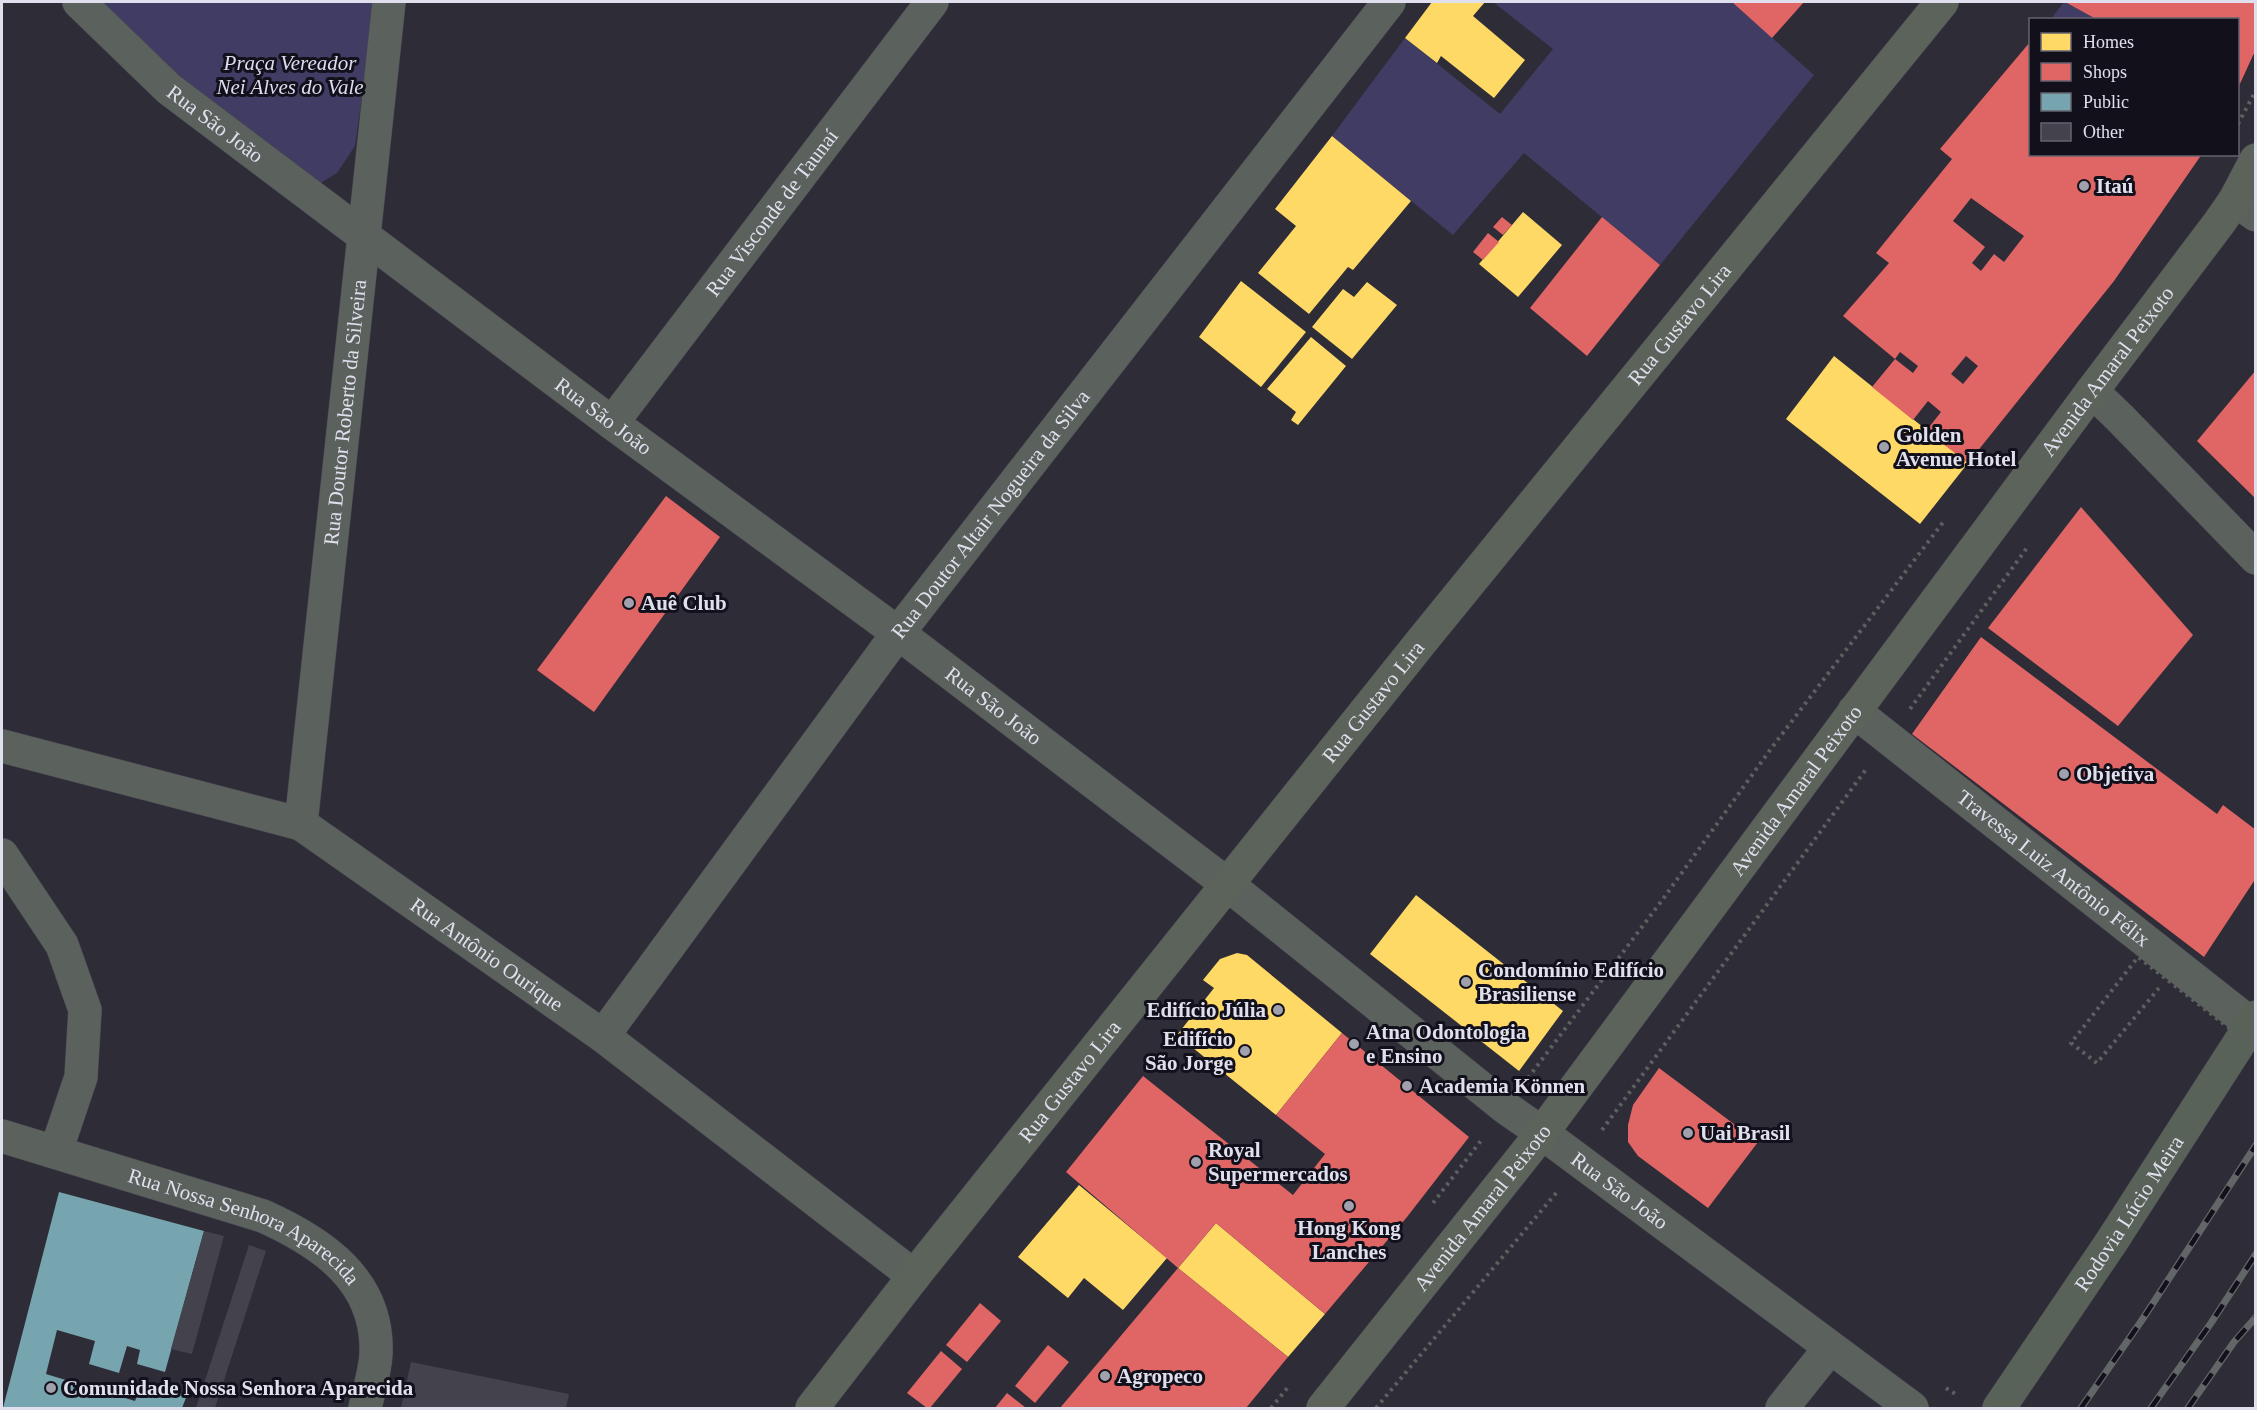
<svg xmlns="http://www.w3.org/2000/svg" width="2257" height="1410" font-family="Georgia,serif">
<style>
.green{fill:#413c64}
.homes{fill:#ffd966}
.shops{fill:#e06666;fill-rule:evenodd}
.public{fill:#76a5af}
.building{fill:#44434d}
.lines{fill:none;stroke-linecap:round;stroke-linejoin:round}
.pedestrian-casing{stroke:#4a4953;stroke-width:34}
.minor-casing{stroke:#4a4953;stroke-width:34}
.secondary-casing{stroke:#4a4953;stroke-width:34}
.primary-casing{stroke:#4a4953;stroke-width:34}
.path{stroke:#5c605e;stroke-width:4;stroke-dasharray:3 4.5;stroke-linecap:butt}
.pedestrian{stroke:#5b615c;stroke-width:33}
.minor{stroke:#5b615c;stroke-width:33}
.secondary{stroke:#5b635b;stroke-width:33}
.primary{stroke:#596258;stroke-width:33}
.rail-casing{stroke:#636666;stroke-width:7}
.rail{stroke:#12111b;stroke-width:4.5;stroke-dasharray:14;stroke-linecap:butt}
.path-bridge{stroke:#5c605e;stroke-width:4;stroke-dasharray:3 4.5;stroke-linecap:butt}
.poi-dot{fill:#a1a0ad;stroke:#12111b;stroke-width:2}
.labels{text-anchor:middle;dominant-baseline:central;stroke-width:6;stroke-linejoin:round;paint-order:stroke}
.park-label{font-size:21px;font-style:italic;fill:#dddcf1;stroke:#12111b}
.street-label{font-size:21px;fill:#e0dfed;stroke:#12111b}
.poi-label{font-size:21px;font-weight:bold;fill:#e0dfed;stroke:#12111b;text-anchor:start}
</style>
<rect width="100%" height="100%" fill="#2d2c37"/>
<g class="green">
<polygon points="102,2 375,2 355,146 337,173 319,184 237,128 148,47"/>
<polygon points="1493,2 1732,2 1814,75 1660,265 1524,153 1453,235 1332,136 1405,38 1500,114 1553,49"/>
<polygon points="2064,2 2098,19 2050,20"/>
</g>
<g class="homes">
<polygon points="1432,2 1485,2 1473,16 1525,60 1494,98 1441,56 1437,63 1405,38"/>
<polygon points="1332,136 1411,201 1353,270 1348,267 1309,314 1258,273 1296,226 1275,209"/>
<polygon points="1523,212 1562,245 1518,297 1479,264"/>
<polygon points="1241,281 1306,332 1261,387 1199,337"/>
<polygon points="1367,282 1397,305 1352,359 1312,327 1343,289 1354,297"/>
<polygon points="1311,337 1346,366 1298,425 1291,420 1296,412 1267,389"/>
<polygon points="1834,356 1968,463 1920,524 1786,419"/>
<polygon points="1416,895 1563,1011 1519,1071 1370,954"/>
<polygon points="1237,953 1247,955 1342,1033 1276,1115 1177,1035 1214,988 1203,980 1220,959"/>
<polygon points="1079,1185 1167,1258 1123,1310 1084,1278 1068,1298 1018,1257"/>
<polygon points="1216,1223 1325,1314 1288,1357 1178,1268"/>
</g>
<g class="shops">
<polygon points="1732,2 1804,2 1772,38"/>
<polygon points="2065,2 2256,2 2256,49 2238,88 2238,20 2098,20"/>
<path d="M 2030,42 L 2030,154 L 2202,154 L 2114,281 L 1968,463 L 1926,431 L 1941,412 L 1928,401 L 1913,420 L 1872,387 L 1895,359 L 1913,373 L 1918,366 L 1900,352 L 1895,359 L 1843,316 L 1889,263 L 1876,253 L 1952,159 L 1940,149 ZM 1971,198 L 2024,236 L 2004,262 L 1994,254 L 1981,271 L 1972,263 L 1985,247 L 1953,221 ZM 1966,356 L 1978,366 L 1963,384 L 1951,374 Z"/>
<polygon points="1502,217 1512,225 1503,235 1493,227"/>
<polygon points="1602,217 1660,265 1587,356 1530,308"/>
<polygon points="1488,233 1499,242 1483,260 1473,252"/>
<polygon points="2256,370 2256,499 2197,441"/>
<polygon points="666,496 720,537 594,712 537,670"/>
<polygon points="2081,507 2193,635 2118,726 1988,628"/>
<polygon points="1981,637 2217,814 2223,805 2256,830 2256,878 2204,957 1912,734"/>
<polygon points="1342,1033 1469,1137 1407,1217 1325,1314 1216,1223 1178,1268 1066,1172 1143,1076 1293,1195 1325,1154 1276,1115"/>
<polygon points="1659,1068 1758,1142 1708,1208 1638,1156 1628,1142 1628,1125 1633,1105"/>
<polygon points="1178,1268 1288,1357 1246,1408 1060,1408"/>
<polygon points="980,1303 1001,1321 967,1362 946,1345"/>
<polygon points="1048,1345 1069,1362 1035,1403 1015,1386"/>
<polygon points="941,1351 962,1369 930,1408 927,1408 907,1393"/>
<polygon points="1007,1393 1026,1408 995,1408"/>
</g>
<polygon class="public" points="59,1192 204,1231 165,1372 137,1364 140,1350 127,1346 119,1373 89,1364 95,1341 57,1330 46,1374 135,1401 142,1382 187,1395 182,1408 3,1408"/>
<g class="building">
<polygon points="204,1231 224,1236 192,1354 171,1349"/>
<polygon points="249,1245 266,1251 215,1408 196,1408"/>
<polygon points="411,1362 569,1394 566,1408 401,1408"/>
</g>
<g class="lines">
<g class="pedestrian-casing">
<g id="pedestrian">
<path id="s1" d="M 1854,711 L 2251,1024"/>
</g>
</g>
<g class="minor-casing">
<g id="minor">
<path id="s2" d="M 79,2 L 169,89 L 612,423 L 898,633 L 1227,884 L 1506,1108 L 1542,1133 L 1912,1408"/>
<polyline points="2235,200 2256,215"/>
<polyline points="2092,391 2121,419 2256,558"/>
<path id="s3" d="M 612,423 L 932,2"/>
<path id="s4" d="M 2,746 L 301,824 L 603,1036 L 914,1276"/>
<path id="s5" d="M 301,824 L 389,2"/>
<polyline points="2,855 62,945 85,1010 81,1077 56,1151"/>
<path id="s6" d="M 603,1036 L 898,633 L 1389,2"/>
<path id="s7" d="M 2,1136 L 263,1216 C 323,1243 379,1281 376,1354 C 375,1372 369,1390 365,1408"/>
<polyline points="1782,1408 1830,1348"/>
</g>
</g>
<g class="secondary-casing">
<g id="secondary">
<path id="s8" d="M 812,1408 L 914,1276 L 1421,642 L 1942,2"/>
<path id="s9" d="M 1323,1408 L 1542,1133 L 2092,391 L 2219,223 L 2235,200 L 2256,160"/>
</g>
</g>
<g class="primary-casing">
<g id="primary">
<path id="s10" d="M 1999,1408 L 2112,1241 L 2256,1017"/>
</g>
</g>
<g class="path">
<polyline points="2238,124 2256,90"/>
<polyline points="1910,709 2029,545"/>
<polyline points="1528,1078 1663,899 1770,750 1944,521"/>
<polyline points="1602,1130 1867,768"/>
<polyline points="1433,1203 1483,1138"/>
<polyline points="1946,1388 1957,1395"/>
<polyline points="1271,1408 1289,1386"/>
<polyline points="1376,1408 1557,1192"/>
</g>
<use href="#pedestrian" class="pedestrian"/>
<use href="#minor" class="minor"/>
<use href="#secondary" class="secondary"/>
<use href="#primary" class="primary"/>
<g class="rail-casing">
<g id="rail">
<polyline points="2081,1408 2142,1320 2256,1145"/>
<polyline points="2151,1408 2211,1323 2256,1254"/>
<polyline points="2188,1408 2234,1342 2256,1317"/>
</g>
</g>
<use href="#rail" class="rail"/>
<polyline class="path-bridge" points="2159,988 2097,1063 2071,1043 2138,957 2256,1049"/>
</g>
<g class="poi-dot">
<circle cx="2084" cy="186" r="6"/>
<circle cx="1884" cy="447" r="6"/>
<circle cx="629" cy="603" r="6"/>
<circle cx="2064" cy="774" r="6"/>
<circle cx="1466" cy="982" r="6"/>
<circle cx="1278" cy="1010" r="6"/>
<circle cx="1354" cy="1044" r="6"/>
<circle cx="1245" cy="1051" r="6"/>
<circle cx="1407" cy="1086" r="6"/>
<circle cx="1688" cy="1133" r="6"/>
<circle cx="1196" cy="1162" r="6"/>
<circle cx="1349" cy="1206" r="6"/>
<circle cx="1105" cy="1376" r="6"/>
<circle cx="51" cy="1388" r="6"/>
</g>
<g class="labels">
<g class="park-label">
<text x="290" y="63">Praça Vereador<tspan x="290" dy="24">Nei Alves do Vale</tspan></text>
</g>
<g class="street-label">
<text stroke="none"><textPath href="#s2" startOffset="183">Rua São João</textPath></text>
<text stroke="none"><textPath href="#s3" startOffset="264">Rua Visconde de Taunaí</textPath></text>
<text stroke="none"><textPath href="#s8" startOffset="1388">Rua Gustavo Lira</textPath></text>
<text stroke="none"><textPath href="#s9" startOffset="1300">Avenida Amaral Peixoto</textPath></text>
<text stroke="none"><textPath href="#s5" startOffset="414">Rua Doutor Roberto da Silveira</textPath></text>
<text stroke="none"><textPath href="#s2" startOffset="669">Rua São João</textPath></text>
<text stroke="none"><textPath href="#s6" startOffset="650">Rua Doutor Altair Nogueira da Silva</textPath></text>
<text stroke="none"><textPath href="#s8" startOffset="902">Rua Gustavo Lira</textPath></text>
<text stroke="none"><textPath href="#s2" startOffset="1155">Rua São João</textPath></text>
<text stroke="none"><textPath href="#s9" startOffset="778">Avenida Amaral Peixoto</textPath></text>
<text stroke="none"><textPath href="#s1" startOffset="254">Travessa Luiz Antônio Félix</textPath></text>
<text stroke="none"><textPath href="#s4" startOffset="536">Rua Antônio Ourique</textPath></text>
<text stroke="none"><textPath href="#s8" startOffset="416">Rua Gustavo Lira</textPath></text>
<text stroke="none"><textPath href="#s2" startOffset="1947">Rua São João</textPath></text>
<text stroke="none"><textPath href="#s9" startOffset="256">Avenida Amaral Peixoto</textPath></text>
<text stroke="none"><textPath href="#s10" startOffset="234">Rodovia Lúcio Meira</textPath></text>
<text stroke="none"><textPath href="#s7" startOffset="260">Rua Nossa Senhora Aparecida</textPath></text>
</g>
<g class="poi-label">
<text x="2096" y="186">Itaú</text>
<text x="1896" y="435">Golden<tspan x="1896" dy="24">Avenue Hotel</tspan></text>
<text x="641" y="603">Auê Club</text>
<text x="2076" y="774">Objetiva</text>
<text x="1478" y="970">Condomínio Edifício<tspan x="1478" dy="24">Brasiliense</tspan></text>
<text x="1266" y="1010" text-anchor="end">Edifício Júlia</text>
<text x="1366" y="1032">Atna Odontologia<tspan x="1366" dy="24">e Ensino</tspan></text>
<text x="1233" y="1039" text-anchor="end">Edifício<tspan x="1233" dy="24">São Jorge</tspan></text>
<text x="1419" y="1086">Academia Können</text>
<text x="1700" y="1133">Uai Brasil</text>
<text x="1208" y="1150">Royal<tspan x="1208" dy="24">Supermercados</tspan></text>
<text x="1349" y="1228" text-anchor="middle">Hong Kong<tspan x="1349" dy="24">Lanches</tspan></text>
<text x="1117" y="1376">Agropeco</text>
<text x="63" y="1388">Comunidade Nossa Senhora Aparecida</text>
</g>
</g>
<rect width="2257" height="1410" fill="none" stroke="#e0dfed" stroke-width="6"/>
<rect x="2029" y="18" width="210" height="138" fill="#12111b" stroke="#64636f" stroke-width="1.5"/>
<rect x="2041" y="33" width="30" height="18" fill="#ffd966" stroke="#64636f" stroke-width="1.5"/>
<text x="2083" y="48" font-size="18" fill="#e0dfed">Homes</text>
<rect x="2041" y="63" width="30" height="18" fill="#e06666" stroke="#64636f" stroke-width="1.5"/>
<text x="2083" y="78" font-size="18" fill="#e0dfed">Shops</text>
<rect x="2041" y="93" width="30" height="18" fill="#76a5af" stroke="#64636f" stroke-width="1.5"/>
<text x="2083" y="108" font-size="18" fill="#e0dfed">Public</text>
<rect x="2041" y="123" width="30" height="18" fill="#44434d" stroke="#64636f" stroke-width="1.5"/>
<text x="2083" y="138" font-size="18" fill="#e0dfed">Other</text>
</svg>
